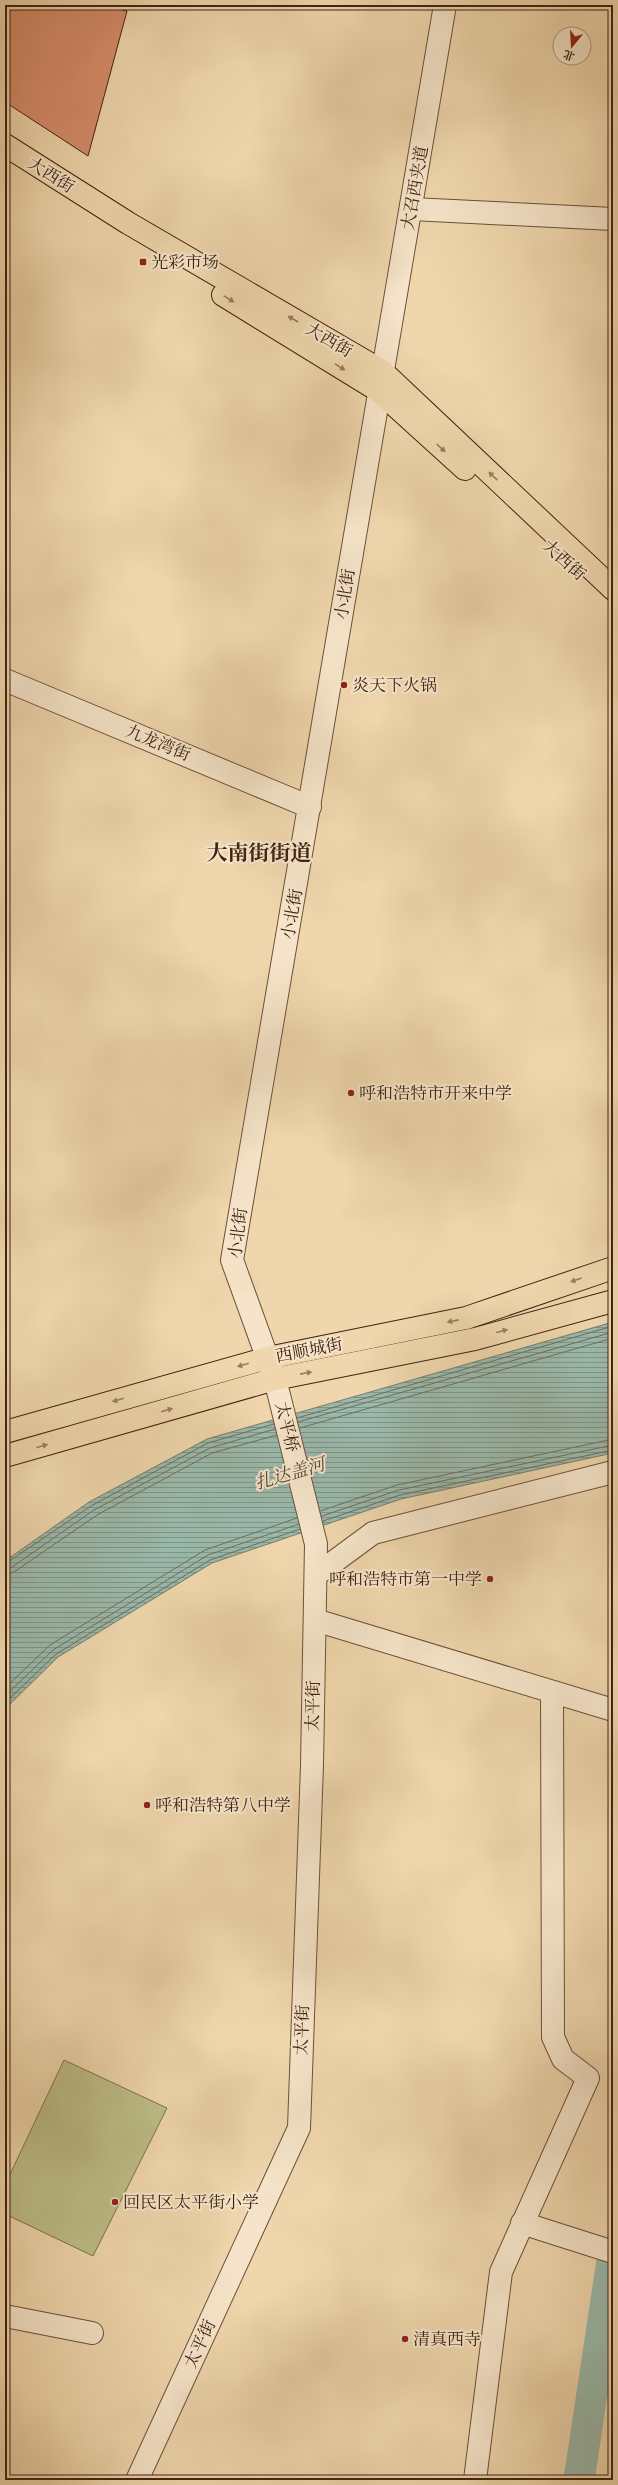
<svg xmlns="http://www.w3.org/2000/svg" width="618" height="2485" font-family="Cardo,'Noto Serif SC',serif">
<style>
.pitch{fill:#bdbd87;stroke:#7e704c}
.water{fill:url(#water-rules);stroke:#767d6e}
.lines{fill:none;stroke-linecap:round;stroke-linejoin:round}
.shore{stroke:#6d6e5e;stroke-width:1}
.river{stroke:#9ab9ab;stroke-width:31}
.building{fill:#d68c6a;stroke:#402312}
.minor-casing{stroke:#6c5038;stroke-width:24}
.major-casing{stroke:#402312;stroke-width:24}
.minor{stroke:#f5e4c9;stroke-width:22}
.major{stroke:#efd6ac;stroke-width:22}
.oneway{fill:#987c5f}
.poi-dot{fill:#8f2418;stroke:#f5e4c9;stroke-width:1.5}
.labels{text-anchor:middle;dominant-baseline:central;stroke-width:4;stroke-linejoin:round;paint-order:stroke}
.street-label{font-size:17px;fill:#402312;stroke:#f5e4c9}
.poi-label{font-size:17px;fill:#402312;stroke:#f5e4c9;text-anchor:start}
.water-label{font-size:18px;font-style:italic;fill:#564838;stroke:#f5e4c9}
.district-label{font-size:21px;font-weight:bold;fill:#402312;stroke:#f5e4c9}
</style>
<defs>
<pattern id="water-rules" width="6" height="5" patternUnits="userSpaceOnUse"><rect width="6" height="5" fill="#9ab9ab"/><path d="M0 2.5h6" fill="none" stroke="#7f968a"/></pattern>
</defs>
<rect width="100%" height="100%" fill="#efd6ac"/>
<filter id="stains"><feTurbulence type="fractalNoise" baseFrequency=".005" numOctaves="4"/><feColorMatrix values="0 0 0 0 .2 0 0 0 0 .09 0 0 0 0 .02 0 0 0 .5 -.17"/></filter>
<radialGradient id="worn" r=".72"><stop offset=".6" stop-color="#630" stop-opacity="0"/><stop offset="1" stop-color="#630" stop-opacity=".3"/></radialGradient>
<polygon class="pitch" points="64,2060 167,2108 93,2256 5,2214 5,2185"/>
<polygon class="water" points="613,1322 613,1453 401,1499 212,1563 58,1657 5,1709 5,1561 89,1502 207,1439"/>
<g class="lines">
<g class="shore">
<polyline points="297,1418 613,1326"/>
<polyline points="298,1422 613,1332"/>
<polyline points="300,1428 613,1338"/>
<polyline points="320,1511 397,1485 613,1439"/>
<polyline points="322,1516 399,1490 613,1445"/>
<polyline points="323,1521 400,1495 613,1450"/>
<polyline points="5,1564 91,1506 208,1443 274,1424"/>
<polyline points="5,1569 12,1567 94,1510 210,1448 275,1429"/>
<polyline points="5,1575 14,1572 97,1515 212,1453 277,1435"/>
<polyline points="5,1688 50,1645 205,1550 297,1518"/>
<polyline points="5,1696 53,1650 208,1555 299,1524"/>
<polyline points="5,1703 56,1654 210,1560 300,1529"/>
</g>
<polyline class="river" points="579,2480 613,2254"/>
</g>
<polygon class="building" points="5,5 104,5 127,11 88,156 5,102"/>
<g class="lines">
<g class="minor-casing">
<g id="minor">
<polyline points="412,209 613,219"/>
<polyline points="5,680 310,807"/>
<polyline points="316,1575 373,1533 613,1472"/>
<polyline points="315,1620 613,1710"/>
<polyline points="522,2223 613,2252"/>
<polyline points="5,2316 92,2333"/>
<polyline points="137,2480 299,2128 312,1765 316,1544 275,1379 232,1260 445,5"/>
<polyline points="475,2480 501,2272 588,2078 563,2059 553,2037 552,1692"/>
</g>
</g>
<g class="major-casing">
<g id="major">
<polyline points="5,145 128,223 382,371 613,589"/>
<polyline points="223,295 379,391 465,469"/>
<polyline points="5,1432 268,1358 466,1318 613,1268"/>
<polyline points="5,1456 275,1379 475,1339 613,1301"/>
</g>
</g>
<use href="#minor" class="minor"/>
<use href="#major" class="major"/>
</g>
<defs><path id="oneway-solid" d="M-6-.8H1V-3.2L6.5 0L1 3.2V.8H-6Z"/></defs>
<g class="oneway">
<use href="#oneway-solid" transform="translate(229 299) rotate(32)"/>
<use href="#oneway-solid" transform="translate(293 319) rotate(-150)"/>
<use href="#oneway-solid" transform="translate(340 367) rotate(32)"/>
<use href="#oneway-solid" transform="translate(441 448) rotate(42)"/>
<use href="#oneway-solid" transform="translate(493 476) rotate(-137)"/>
<use href="#oneway-solid" transform="translate(576 1280) rotate(161)"/>
<use href="#oneway-solid" transform="translate(453 1321) rotate(169)"/>
<use href="#oneway-solid" transform="translate(502 1331) rotate(-15)"/>
<use href="#oneway-solid" transform="translate(243 1365) rotate(164)"/>
<use href="#oneway-solid" transform="translate(306 1373) rotate(-11)"/>
<use href="#oneway-solid" transform="translate(118 1400) rotate(164)"/>
<use href="#oneway-solid" transform="translate(167 1410) rotate(-16)"/>
<use href="#oneway-solid" transform="translate(42 1446) rotate(-16)"/>
</g>
<g class="poi-dot">
<rect x="139" y="258" width="8" height="8" rx="2"/>
<circle cx="344" cy="685" r="4"/>
<circle cx="351" cy="1093" r="4"/>
<circle cx="490" cy="1579" r="4"/>
<circle cx="147" cy="1805" r="4"/>
<circle cx="115" cy="2202" r="4"/>
<circle cx="405" cy="2339" r="4"/>
</g>
<g class="labels">
<g class="street-label">
<text transform="translate(51 175) rotate(32)">大西街</text>
<text transform="translate(415 188) rotate(-80)">大召西夹道</text>
<text transform="translate(329 340) rotate(30)">大西街</text>
<text transform="translate(564 560) rotate(42)">大西街</text>
<text transform="translate(345 594) rotate(-81)">小北街</text>
<text transform="translate(158 743) rotate(22)">九龙湾街</text>
<text transform="translate(292 914) rotate(-80)">小北街</text>
<text transform="translate(238 1233) rotate(-83)">小北街</text>
<text transform="translate(309 1350) rotate(-11)">西顺城街</text>
<text transform="translate(287 1427) rotate(76)">太平桥</text>
<text transform="translate(313 1706) rotate(-89)">太平街</text>
<text transform="translate(302 2030) rotate(-88)">太平街</text>
<text transform="translate(200 2344) rotate(-65)">太平街</text>
</g>
<g class="poi-label">
<text x="151" y="262">光彩市场</text>
<text x="352" y="685">炎天下火锅</text>
<text x="359" y="1093">呼和浩特市开来中学</text>
<text x="482" y="1579" text-anchor="end">呼和浩特市第一中学</text>
<text x="155" y="1805">呼和浩特第八中学</text>
<text x="123" y="2202">回民区太平街小学</text>
<text x="413" y="2339">清真西寺</text>
</g>
<g class="water-label">
<text transform="translate(290 1474) rotate(-16)">扎达盖河</text>
</g>
<g class="district-label">
<text x="259" y="853">大南街街道</text>
</g>
</g>
<rect width="618" height="2485" fill="none" stroke="#efd6ac" stroke-width="20"/>
<rect x="6" y="6" width="606" height="2473" fill="none" stroke="#402312" stroke-width="2"/>
<rect x="10" y="10" width="598" height="2465" fill="none" stroke="#402312"/>
<g transform="translate(572 46) rotate(198)"><circle r="19" fill="#f5e4c9" stroke="#ad9780"/>
<path d="M0-3L7 15L0 10L-7 15Z" fill="#8f2418"/>
<text y="-6" font-size="11" font-weight="bold" text-anchor="middle" fill="#402312">北</text>
</g>
<rect width="100%" height="100%" filter="url(#stains)"/>
<rect width="100%" height="100%" fill="url(#worn)"/>
</svg>
